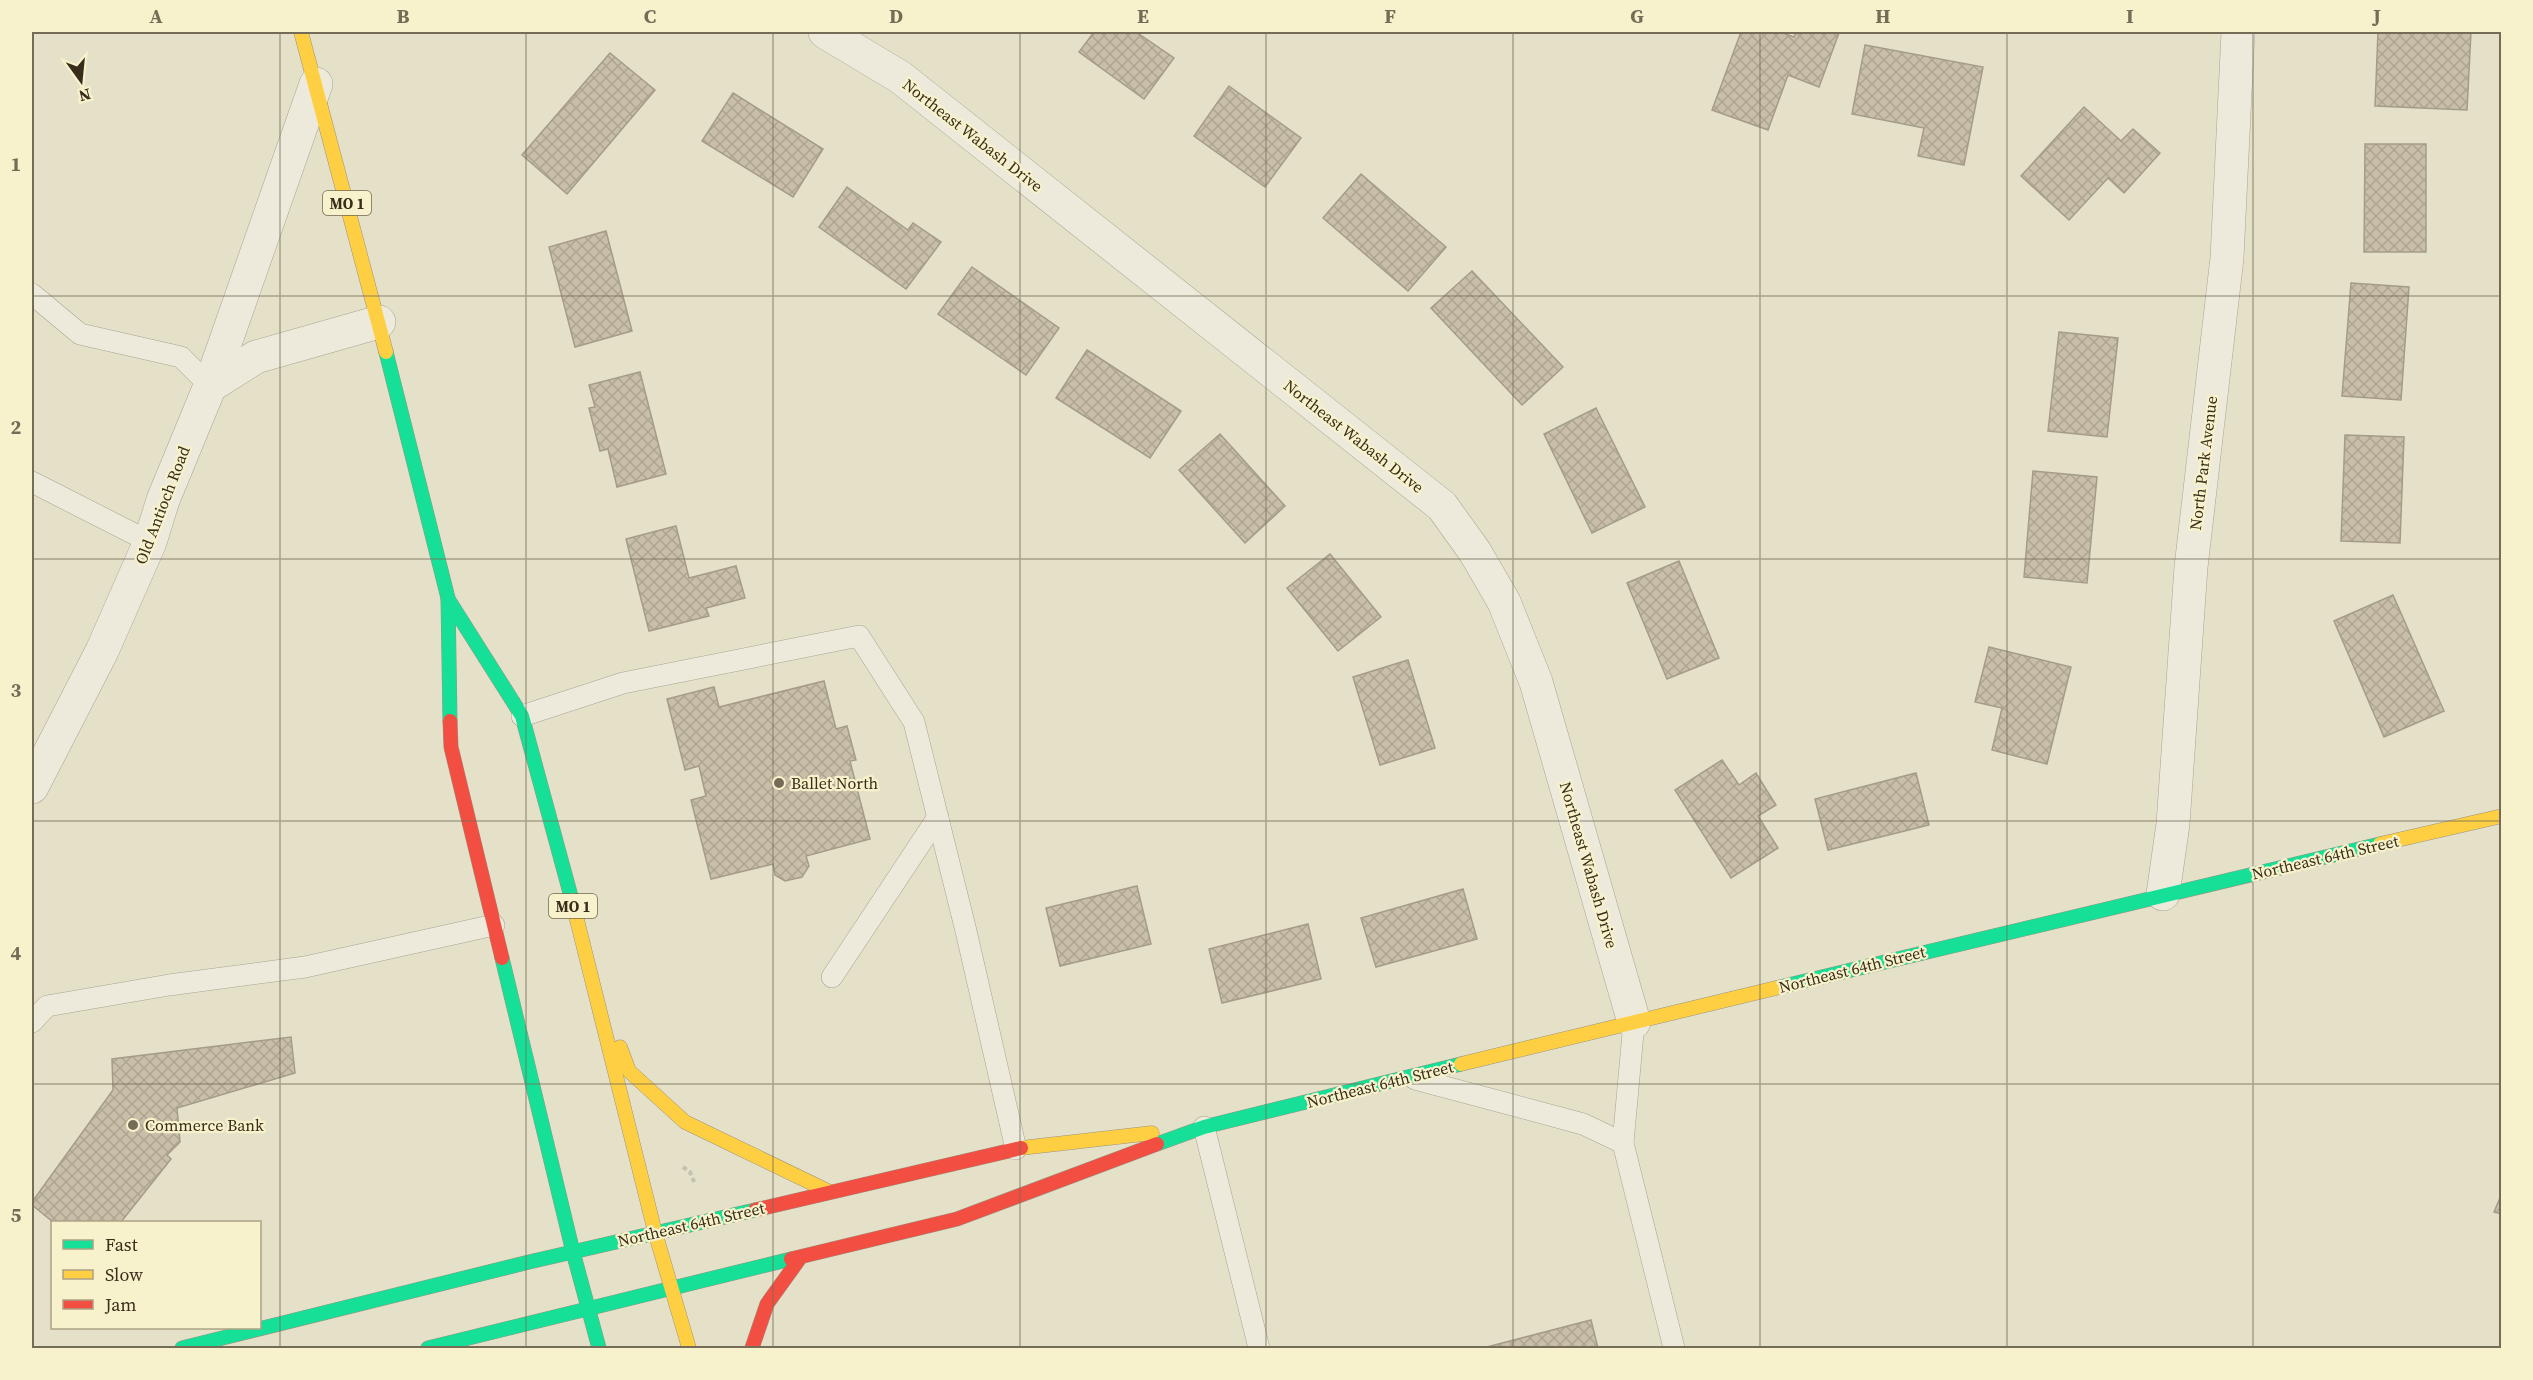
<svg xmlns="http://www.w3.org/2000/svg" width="2533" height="1380" font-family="'Source Serif 4',serif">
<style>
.building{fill:url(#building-cross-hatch);stroke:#a59c88;stroke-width:1.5}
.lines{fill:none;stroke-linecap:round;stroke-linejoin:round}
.lane-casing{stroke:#a9a492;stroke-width:22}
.street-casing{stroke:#a9a492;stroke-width:34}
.fast-casing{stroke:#999482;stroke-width:15}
.slow-casing{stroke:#999482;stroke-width:15}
.jam-casing{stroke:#999482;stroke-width:15}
.path{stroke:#c4c1b2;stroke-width:4;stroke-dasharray:4.5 3;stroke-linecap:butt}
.lane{stroke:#edeadb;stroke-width:21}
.street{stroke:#edeadb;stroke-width:33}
.fast{stroke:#16e098;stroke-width:14}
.slow{stroke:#ffcf43;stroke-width:14}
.jam{stroke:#f24e42;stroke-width:14}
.grid{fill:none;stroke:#756c57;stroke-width:1.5;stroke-opacity:0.55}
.poi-dot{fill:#756c57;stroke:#f8f2cc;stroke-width:2}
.labels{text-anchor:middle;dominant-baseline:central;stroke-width:4.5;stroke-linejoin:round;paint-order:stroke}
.shield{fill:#f8f2cc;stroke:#72684f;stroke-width:1.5}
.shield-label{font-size:15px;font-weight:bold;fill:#382d1a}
.street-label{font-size:16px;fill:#382d1a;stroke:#f8f2cc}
.poi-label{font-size:16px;fill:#382d1a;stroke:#f8f2cc;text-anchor:start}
.neatline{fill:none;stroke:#756c57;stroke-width:2}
.grid-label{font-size:20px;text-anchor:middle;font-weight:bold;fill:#756c57}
</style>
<defs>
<pattern id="building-cross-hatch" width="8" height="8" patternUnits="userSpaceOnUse" patternTransform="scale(1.5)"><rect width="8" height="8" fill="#c9bfa9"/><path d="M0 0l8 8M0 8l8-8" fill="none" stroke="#ada491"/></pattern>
</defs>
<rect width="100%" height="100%" fill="#e5e1c8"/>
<g class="building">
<polygon points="1094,32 1136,32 1174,58 1144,99 1079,52"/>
<polygon points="1741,32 1780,32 1794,37 1796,32 1839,33 1819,87 1788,75 1768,130 1712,110"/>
<polygon points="2378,32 2471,32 2467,110 2375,106"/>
<polygon points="1865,45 1983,67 1964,165 1918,156 1924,128 1852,114"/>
<polygon points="610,53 655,90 567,194 522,155"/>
<polygon points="1229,86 1301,138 1265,187 1194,136"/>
<polygon points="733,93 823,149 793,197 702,141"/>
<polygon points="2084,107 2121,141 2133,129 2160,153 2124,193 2108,178 2069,220 2021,176"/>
<polygon points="2365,144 2426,144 2426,252 2364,252"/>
<polygon points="1361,174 1446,247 1408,291 1323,218"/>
<polygon points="847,187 908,230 913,223 941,242 906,289 819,227"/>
<polygon points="606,231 632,331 575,347 549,247"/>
<polygon points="972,267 1059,328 1026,375 938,314"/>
<polygon points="1472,271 1563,367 1522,405 1431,308"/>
<polygon points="2351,283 2409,287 2401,400 2342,396"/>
<polygon points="2059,332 2118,338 2107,437 2048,431"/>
<polygon points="1087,350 1181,411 1150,458 1056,398"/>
<polygon points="640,372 666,474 617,487 608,449 600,451 589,408 595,407 589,385"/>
<polygon points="1596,408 1645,507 1592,533 1544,434"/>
<polygon points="1220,434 1285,506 1245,543 1179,470"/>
<polygon points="2345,435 2404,437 2400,543 2341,541"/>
<polygon points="2033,471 2097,477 2087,583 2024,577"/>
<polygon points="676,526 689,578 736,566 745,598 706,608 709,616 649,631 626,539"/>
<polygon points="1330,554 1381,617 1338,651 1287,588"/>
<polygon points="1679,561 1719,658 1667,679 1627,583"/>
<polygon points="2393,595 2444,711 2384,737 2334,621"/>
<polygon points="1989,647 2071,667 2047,764 1992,750 2002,708 1975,702"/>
<polygon points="1408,660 1435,748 1380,765 1353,677"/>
<polygon points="824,681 836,729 847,726 856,760 850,761 870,839 806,856 809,866 802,877 785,881 775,875 773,864 711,879 691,800 706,796 699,766 685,770 667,699 714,687 719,707"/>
<polygon points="1722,760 1739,785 1756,773 1776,805 1758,816 1778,848 1731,878 1675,790"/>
<polygon points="1916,773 1929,825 1828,850 1815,799"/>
<polygon points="1137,886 1151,944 1060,966 1046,908"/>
<polygon points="1463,889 1477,939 1376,967 1361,918"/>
<polygon points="1308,924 1321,979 1222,1003 1209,949"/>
<polygon points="291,1037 295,1073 177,1108 180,1142 167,1155 171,1159 121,1222 53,1222 32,1205 32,1202 113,1090 112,1059"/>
<polygon points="2502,1193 2502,1214 2494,1212"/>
<polygon points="1591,1320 1598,1348 1483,1348"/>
</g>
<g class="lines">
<g class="lane-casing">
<g id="lane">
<polyline points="32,294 80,334 181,357 210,386"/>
<polyline points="32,482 150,542"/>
<polyline points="522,716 623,683 859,636 914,722 966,931 1016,1149"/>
<polyline points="832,977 938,817"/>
<polyline points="32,1022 47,1006 169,985 305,967 494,925"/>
<polyline points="1634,1022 1623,1143 1674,1348"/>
<polyline points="1415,1079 1583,1124 1623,1143"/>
<polyline points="1204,1127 1259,1348"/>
</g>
</g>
<g class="street-casing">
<g id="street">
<polyline points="825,32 900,77 1442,506 1475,552 1504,602 1536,682 1634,1022"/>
<polyline points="210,386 256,357 379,322"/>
<polyline points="32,787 102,651 150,542 163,500 210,386 316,84"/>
<polyline points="2163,894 2173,824 2191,567 2227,258 2238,32"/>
</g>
</g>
<g class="fast-casing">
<g id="fast">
<polyline points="386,352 448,598 450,721"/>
<polyline points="448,599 522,716 572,900"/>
<polyline points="502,958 573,1252 599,1348"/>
<polyline points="1780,987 2380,844"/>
<polyline points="1157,1144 1204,1127 1461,1064"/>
<polyline points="182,1348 529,1262 755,1210"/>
<polyline points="428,1348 791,1259"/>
</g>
</g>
<g class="slow-casing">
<g id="slow">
<polyline points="301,32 386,352"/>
<polyline points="2380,844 2502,816"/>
<polyline points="572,900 655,1232 689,1348"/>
<polyline points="620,1047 629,1071 685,1122 830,1192"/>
<polyline points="1461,1064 1780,987"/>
<polyline points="1021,1148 1152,1133"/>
</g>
</g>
<g class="jam-casing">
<g id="jam">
<polyline points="450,721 451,747 502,958"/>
<polyline points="755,1210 1021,1148"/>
<polyline points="791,1259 957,1219 1157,1144"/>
<polyline points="752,1348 767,1304 800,1258"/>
</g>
</g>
<polyline class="path" points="683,1167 690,1172 695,1184"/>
<use href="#lane" class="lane"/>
<use href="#street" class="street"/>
<use href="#fast" class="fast"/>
<use href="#slow" class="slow"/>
<use href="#jam" class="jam"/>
</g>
<path class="grid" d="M 280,32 L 280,1348M 526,32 L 526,1348M 773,32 L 773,1348M 1020,32 L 1020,1348M 1266,32 L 1266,1348M 1513,32 L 1513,1348M 1760,32 L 1760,1348M 2007,32 L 2007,1348M 2253,32 L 2253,1348M 32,296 L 2502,296M 32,559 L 2502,559M 32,821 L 2502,821M 32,1084 L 2502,1084"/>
<g class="poi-dot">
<circle cx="779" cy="783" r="6"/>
<circle cx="133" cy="1125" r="6"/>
</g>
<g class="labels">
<g class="shield">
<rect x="323" y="191" width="48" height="24" rx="4.5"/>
<rect x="549" y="894" width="48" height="24" rx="4.5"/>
</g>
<g class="shield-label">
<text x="347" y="203">MO 1</text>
<text x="573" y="906">MO 1</text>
</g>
<g class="street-label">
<text transform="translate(973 135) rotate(38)">Northeast Wabash Drive</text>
<text transform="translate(1354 436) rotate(38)">Northeast Wabash Drive</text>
<text transform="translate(2203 463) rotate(-83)">North Park Avenue</text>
<text transform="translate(162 505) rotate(-69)">Old Antioch Road</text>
<text transform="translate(2325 857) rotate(-13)">Northeast 64th Street</text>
<text transform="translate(1589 865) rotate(74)">Northeast Wabash Drive</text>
<text transform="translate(1852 969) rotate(-14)">Northeast 64th Street</text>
<text transform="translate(1380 1084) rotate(-14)">Northeast 64th Street</text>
<text transform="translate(691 1224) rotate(-13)">Northeast 64th Street</text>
</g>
<g class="poi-label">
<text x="791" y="783">Ballet North</text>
<text x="145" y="1125">Commerce Bank</text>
</g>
</g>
<rect width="2533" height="1380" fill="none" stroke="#f8f2cc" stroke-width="66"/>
<rect x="51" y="1221" width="210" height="108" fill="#f8f2cc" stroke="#aba385" stroke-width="1.5"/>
<rect x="63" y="1240" width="30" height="9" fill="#16e098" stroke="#aba385" stroke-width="1.5"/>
<text x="105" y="1251" font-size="18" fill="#382d1a">Fast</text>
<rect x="63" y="1270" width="30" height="9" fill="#ffcf43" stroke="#aba385" stroke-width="1.5"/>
<text x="105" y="1281" font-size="18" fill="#382d1a">Slow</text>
<rect x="63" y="1300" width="30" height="9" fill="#f24e42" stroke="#aba385" stroke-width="1.5"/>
<text x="105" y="1311" font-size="18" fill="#382d1a">Jam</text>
<g transform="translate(81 81) rotate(165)" stroke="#f8f2cc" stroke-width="4.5" paint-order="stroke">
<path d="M0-4.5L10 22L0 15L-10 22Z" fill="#382d1a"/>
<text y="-9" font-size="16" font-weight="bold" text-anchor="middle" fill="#382d1a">N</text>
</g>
<rect x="33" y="33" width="2467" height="1314" class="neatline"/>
<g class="grid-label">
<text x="156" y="23">A</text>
<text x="403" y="23">B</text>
<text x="650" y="23">C</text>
<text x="896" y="23">D</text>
<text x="1143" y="23">E</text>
<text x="1390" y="23">F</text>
<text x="1637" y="23">G</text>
<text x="1883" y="23">H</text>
<text x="2130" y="23">I</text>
<text x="2377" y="23">J</text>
<text x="16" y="171">1</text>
<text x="16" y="434">2</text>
<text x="16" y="697">3</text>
<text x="16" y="960">4</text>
<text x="16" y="1222">5</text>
</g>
</svg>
